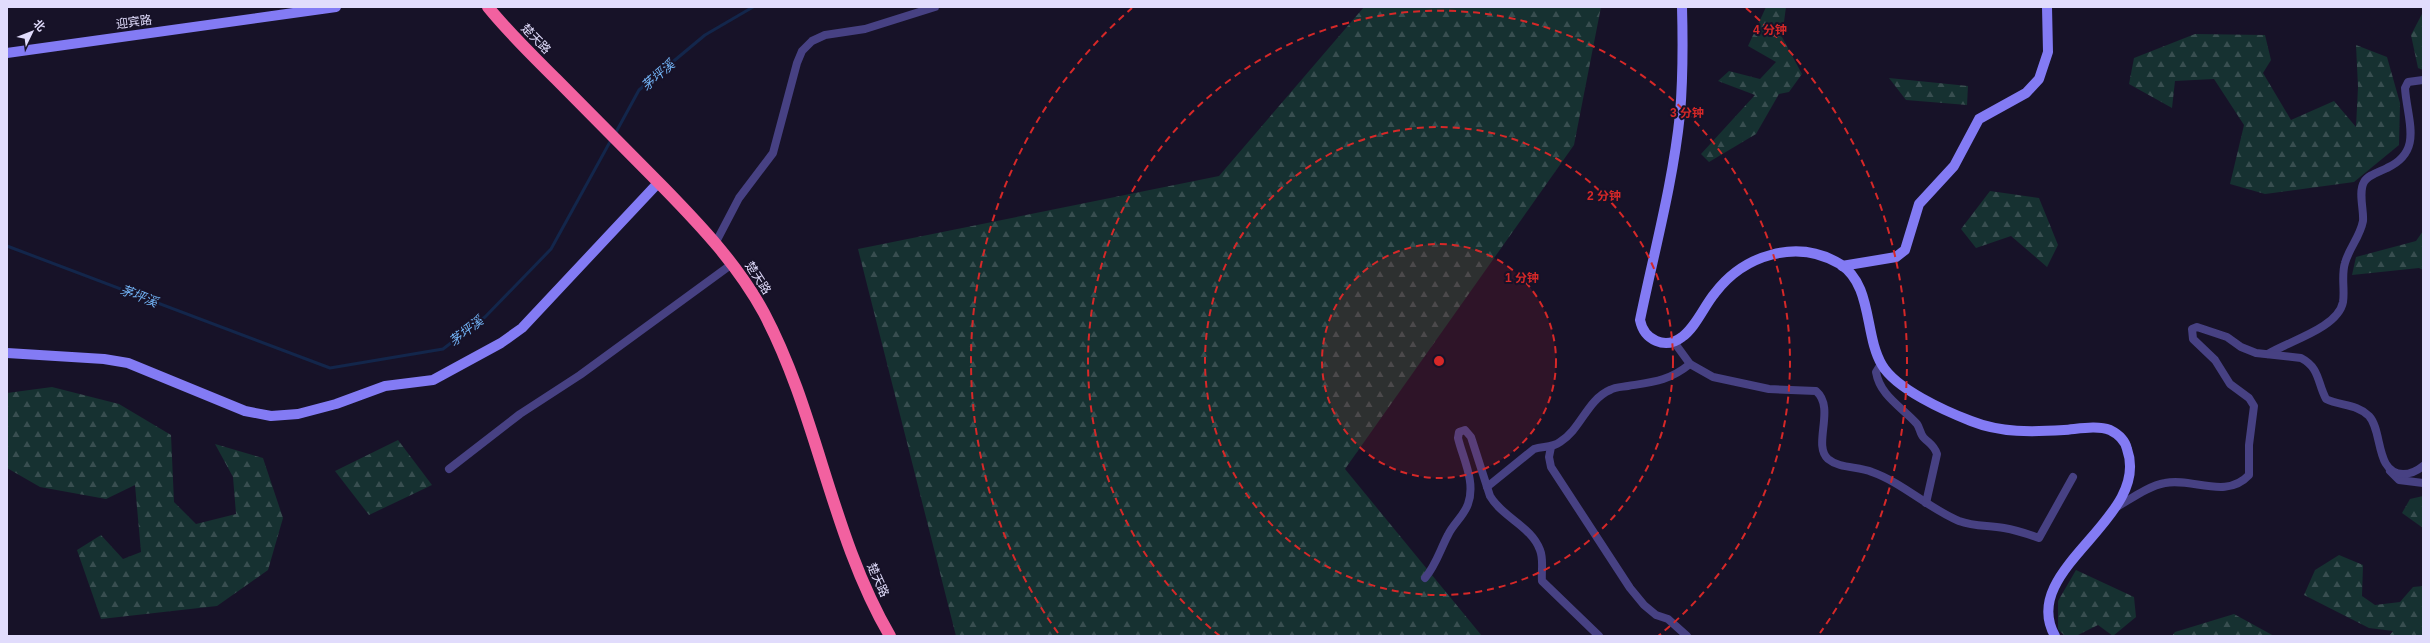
<svg xmlns="http://www.w3.org/2000/svg" width="2430" height="643" font-family="Arial,'Noto Sans SC',sans-serif">
<style>
.forest{fill:url(#forest-firs)}
.lines{fill:none;stroke-linecap:round;stroke-linejoin:round}
.stream{stroke:#13264b;stroke-width:3}
.street{stroke:#474183;stroke-width:8}
.secondary{stroke:#837bf4;stroke-width:10}
.highway{stroke:#f261a0;stroke-width:12}
.ring{fill:none;stroke:#d62828;stroke-width:2;stroke-dasharray:7 5}
.labels{text-anchor:middle;dominant-baseline:central;stroke-width:4;stroke-linejoin:round;paint-order:stroke}
.street-label{font-size:12px;fill:#e1dcfc;stroke:#171228}
.water-label{font-size:13px;font-style:italic;fill:#72b2f4;stroke:#171228}
.centre{fill:#d62828;stroke:#171228;stroke-width:2}
.ring-label{font-size:12px;text-anchor:middle;font-weight:bold;fill:#d62828;stroke:#171228;stroke-width:4;stroke-linejoin:round;paint-order:stroke}
</style>
<defs>
<pattern id="forest-firs" width="22" height="20" patternUnits="userSpaceOnUse"><rect width="22" height="20" fill="#163131"/><path d="M5 1l3.5 6h-7zM16 11l3.5 6h-7z" fill="#384e50"/></pattern>
</defs>
<rect width="100%" height="100%" fill="#171228"/>
<g class="forest">
<polygon points="1364,7 1601,7 1574,145 1345,469 1482,636 956,636 858,249 1219,176"/>
<polygon points="1766,7 1786,7 1782,37 1802,74 1789,92 1779,94 1756,134 1709,162 1701,154 1755,95 1718,81 1729,71 1760,79 1776,62 1748,46"/>
<polygon points="2423,12 2423,70 2418,68 2411,35"/>
<polygon points="2195,34 2265,35 2271,60 2263,73 2291,120 2334,101 2356,127 2358,87 2356,45 2387,57 2400,103 2399,145 2354,182 2265,194 2230,184 2244,125 2214,79 2175,81 2172,108 2129,84 2134,58"/>
<polygon points="1889,78 1968,86 1967,105 1906,100"/>
<polygon points="1990,191 2039,198 2058,245 2047,267 2011,236 1976,248 1961,229"/>
<polygon points="2423,231 2423,270 2419,268 2352,275 2356,257 2416,241"/>
<polygon points="52,387 119,404 171,435 174,502 196,524 236,514 233,477 215,444 263,458 283,518 268,570 217,606 101,619 77,550 101,535 123,559 141,552 135,485 106,499 40,487 7,468 7,393"/>
<polygon points="398,440 432,485 369,515 335,471"/>
<polygon points="2423,496 2423,528 2402,513 2410,499"/>
<polygon points="2339,555 2363,565 2362,596 2375,605 2400,602 2413,587 2423,586 2423,636 2389,636 2393,631 2369,628 2304,595 2315,570"/>
<polygon points="2076,570 2134,597 2136,617 2113,636 2098,625 2076,636 2065,636 2058,629 2058,601"/>
<polygon points="2234,614 2274,636 2172,636 2175,632"/>
</g>
<g class="lines">
<g class="stream">
<polyline points="615,134 639,90 705,35 753,7"/>
<polyline points="7,246 330,368 443,349 485,317 551,249 611,140"/>
</g>
<g class="street">
<polyline points="716,242 739,198 773,153 797,63 802,51 812,41 825,35 865,29 935,7"/>
<path d="M 1674,342 L 1690,364 L 1713,377 L 1769,389 L 1816,391 C 1836,408 1812,445 1828,459 C 1840,469 1858,466 1872,472 C 1903,483 1928,508 1959,521 C 1975,527 1988,525 2004,528 C 2016,530 2028,534 2039,538 L 2073,477"/>
<path d="M 2268,354 C 2289,341 2338,328 2343,302 C 2345,290 2341,275 2345,263 C 2349,248 2360,237 2363,221 C 2364,210 2358,192 2364,182 C 2368,175 2379,172 2387,168 C 2424,151 2407,120 2405,88 L 2408,82 L 2423,80"/>
<path d="M 1881,364 L 1876,372 C 1880,396 1902,407 1917,424 C 1920,428 1920,434 1924,438 C 1930,444 1934,445 1937,454 L 1926,503"/>
<polyline points="1551,447 1549,457 1551,467 1630,588 1644,605 1656,615 1668,619 1687,636"/>
<polyline points="449,469 520,414 580,375 732,264"/>
<polyline points="2390,471 2399,480 2423,483"/>
<path d="M 1487,487 L 1534,449 C 1543,446 1552,448 1560,442 C 1581,429 1587,400 1610,390 C 1615,387 1622,387 1628,386 C 1653,382 1669,381 1690,364"/>
<path d="M 2115,508 C 2131,499 2148,486 2165,483 C 2192,477 2226,500 2249,475 L 2249,445 L 2254,406 L 2249,398 L 2230,384 L 2215,360 L 2193,339 L 2192,329 L 2197,327 L 2227,337 L 2241,347 L 2256,353 L 2301,358 C 2320,368 2317,382 2326,399 C 2340,406 2357,404 2369,416 C 2383,431 2375,473 2403,474 C 2411,474 2417,471 2423,466"/>
<path d="M 1425,578 C 1436,565 1440,550 1448,535 C 1453,524 1464,516 1468,504 C 1476,482 1463,459 1458,438 L 1459,432 L 1465,430 L 1471,437 L 1490,496 C 1503,518 1531,526 1540,550 C 1544,560 1541,571 1542,581 L 1599,636"/>
</g>
<g class="secondary">
<path d="M 1682,7 C 1683,43 1683,78 1680,114 C 1673,183 1654,252 1640,320 C 1644,340 1665,350 1682,337 C 1696,327 1704,306 1715,293 C 1744,255 1797,238 1840,264 C 1873,285 1864,335 1882,365 C 1896,389 1945,411 1971,421 C 2001,433 2032,432 2064,430 C 2078,429 2097,425 2110,430 C 2118,434 2125,440 2127,449 C 2152,519 2017,569 2055,636"/>
<polyline points="7,53 336,7"/>
<polyline points="1842,266 1896,257 1905,250 1919,204 1954,166 1979,119 2026,93 2039,79 2048,52 2047,7"/>
<polyline points="7,353 104,359 128,363 245,411 271,416 298,414 336,404 385,386 433,380 501,343 522,328 658,183"/>
</g>
<path class="highway" d="M 488,7 C 509,33 533,56 556,79 C 592,115 628,152 664,188 C 701,226 738,265 764,313 C 818,415 831,535 890,636"/>
</g>
<circle cx="1439" cy="361" r="117" fill="#d62828" fill-opacity=".12"/>
<g class="ring">
<circle cx="1439" cy="361" r="117"/>
<circle cx="1439" cy="361" r="234"/>
<path d="M1220 636A351 351 0 1 1 1658 636"/>
<path d="M1058 633A468 468 0 0 1 1132 8M1746 8A468 468 0 0 1 1820 633"/>
</g>
<g class="labels">
<g class="street-label">
<text transform="translate(134 22) rotate(-8)">迎宾路</text>
<text transform="translate(536 39) rotate(46)">楚天路</text>
<text transform="translate(758 278) rotate(57)">楚天路</text>
<text transform="translate(878 580) rotate(66)">楚天路</text>
</g>
<g class="water-label">
<text transform="translate(658 75) rotate(-41)">茅坪溪</text>
<text transform="translate(139 296) rotate(21)">茅坪溪</text>
<text transform="translate(466 331) rotate(-38)">茅坪溪</text>
</g>
</g>
<circle cx="1439" cy="361" r="6" class="centre"/>
<g class="ring-label">
<text x="1770" y="34">4 分钟</text>
<text x="1687" y="117">3 分钟</text>
<text x="1604" y="200">2 分钟</text>
<text x="1522" y="282">1 分钟</text>
</g>
<rect width="2430" height="643" fill="none" stroke="#e1dcfc" stroke-width="16"/>
<g transform="translate(32 32) rotate(47)" stroke="#171228" stroke-width="3" paint-order="stroke">
<path d="M0-3L7 15L0 10L-7 15Z" fill="#e1dcfc"/>
<text y="-6" font-size="11" font-weight="bold" text-anchor="middle" fill="#e1dcfc">北</text>
</g>
</svg>
